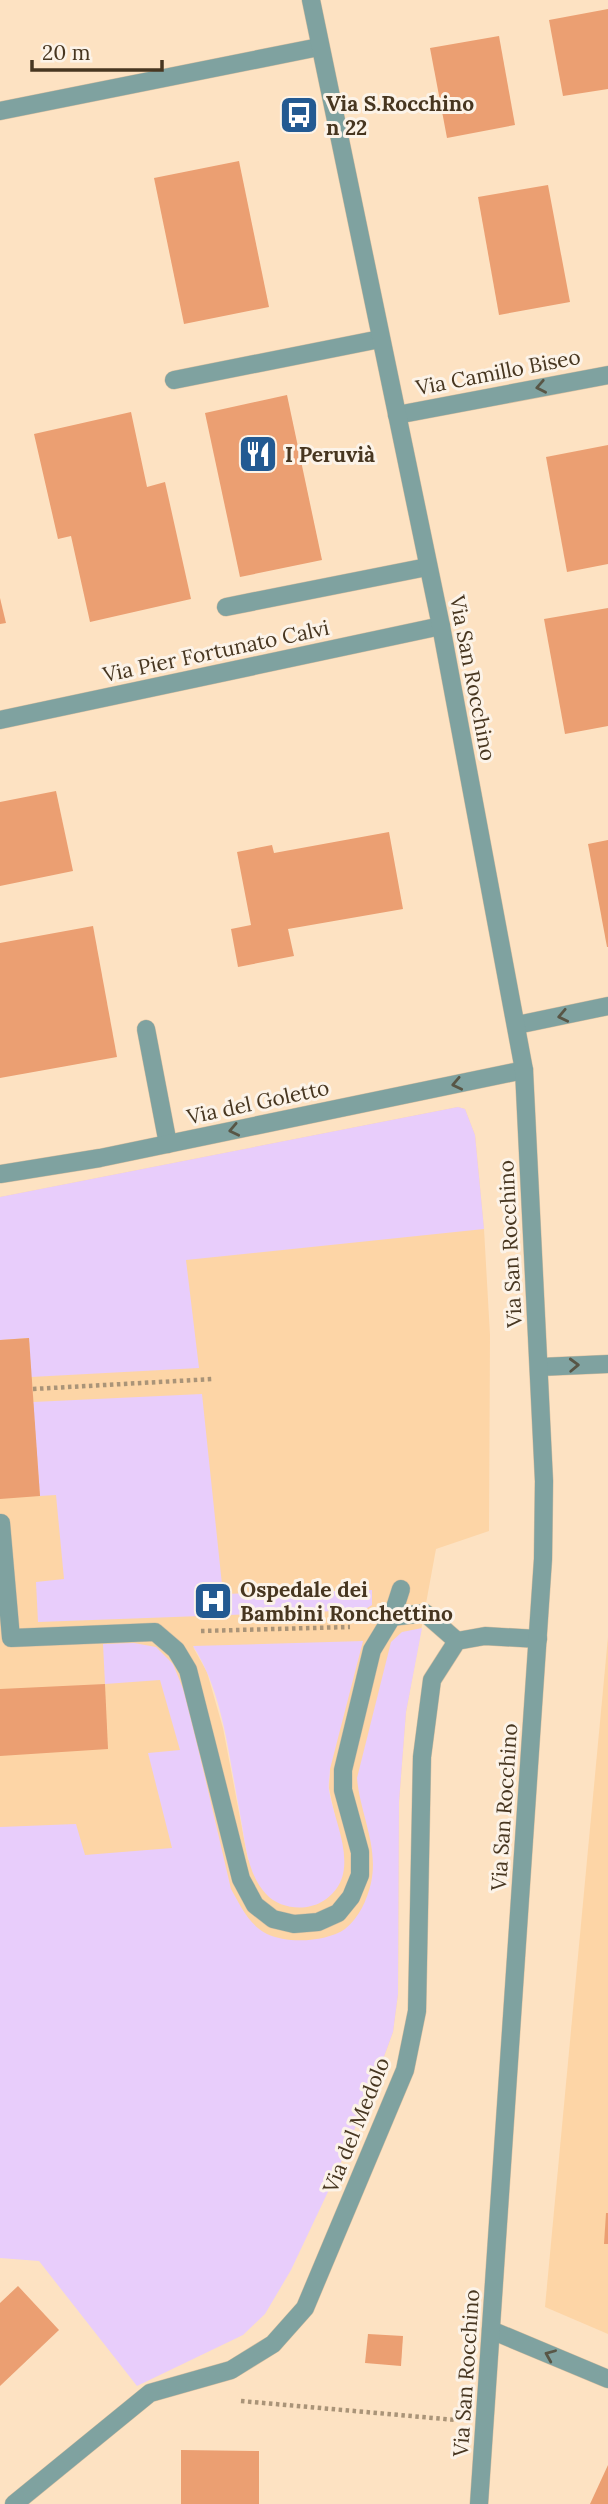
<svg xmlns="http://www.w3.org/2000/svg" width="608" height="2504" font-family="Lora,serif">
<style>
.built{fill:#fdd5a6;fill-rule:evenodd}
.green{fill:#e8cdfb}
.building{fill:#eb9f72}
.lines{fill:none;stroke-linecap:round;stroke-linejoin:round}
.service-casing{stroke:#d9c0a2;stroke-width:19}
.pedestrian-casing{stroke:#d9c0a2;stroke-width:19}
.minor-casing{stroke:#d9c0a2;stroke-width:19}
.tertiary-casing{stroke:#d9c0a2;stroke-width:19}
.path{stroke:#aa9478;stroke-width:4.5;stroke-dasharray:3.5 3.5;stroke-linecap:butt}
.service{stroke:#7fa2a0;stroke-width:18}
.pedestrian{stroke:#7fa2a0;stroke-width:18}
.minor{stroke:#7fa2a0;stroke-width:18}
.tertiary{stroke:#7fa2a0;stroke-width:18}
.oneway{stroke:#585646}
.labels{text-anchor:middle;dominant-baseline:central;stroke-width:6;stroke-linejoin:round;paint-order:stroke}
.poi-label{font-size:21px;font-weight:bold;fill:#473620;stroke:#fcf3e8;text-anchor:start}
.street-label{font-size:21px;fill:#473620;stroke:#fcf3e8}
</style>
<rect width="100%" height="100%" fill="#fde2c2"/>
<g class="built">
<path d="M 458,1107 L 465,1109 L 475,1135 L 484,1229 L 490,1335 L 489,1531 L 436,1549 L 406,1712 L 399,1802 L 398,1994 L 393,2032 L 382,2062 L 0,2077 L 0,1197 ZM 193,1647 L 330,1769 L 329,1788 L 344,1860 L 248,1860 L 223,1728 L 207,1672 Z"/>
<polygon points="608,1637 608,2334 545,2307"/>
</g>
<g class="green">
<polygon points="458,1107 465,1109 475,1135 484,1229 186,1260 199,1368 31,1377 29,1338 0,1340 0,1197"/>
<polygon points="202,1394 223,1594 372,1590 372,1605 364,1610 38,1622 36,1582 64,1579 56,1495 40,1496 33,1402"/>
<path d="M 422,1628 L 406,1712 L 399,1802 L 398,1994 L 393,2032 L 382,2062 L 335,2177 L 291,2270 L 265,2314 L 243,2335 L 137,2386 L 39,2261 L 0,2258 L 0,1827 L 76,1824 L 85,1855 L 172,1848 L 148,1753 L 180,1750 L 160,1680 L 105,1684 L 103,1644 L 134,1643 L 156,1647 L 173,1664 L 186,1696 L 231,1889 C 240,1905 249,1925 267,1934 C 288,1944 326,1942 345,1929 C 359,1918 367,1900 371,1883 C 379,1846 360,1814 357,1778 L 391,1642 L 402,1632 Z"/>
<path d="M 363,1641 L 330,1769 C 330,1776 328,1783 329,1790 C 333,1816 349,1847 343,1874 C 340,1889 326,1903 311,1906 C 296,1910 277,1906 266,1894 C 247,1874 245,1841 240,1814 C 229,1759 224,1694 193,1646 Z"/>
</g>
<g class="building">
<polygon points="608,9 608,89 563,96 549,20"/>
<polygon points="499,36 515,125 447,138 430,48"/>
<polygon points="239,161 269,307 184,324 154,178"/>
<polygon points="548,185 570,302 499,315 478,197"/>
<polygon points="287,395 322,560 240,577 205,413"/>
<polygon points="131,412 147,487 165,482 191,599 90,622 71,536 58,539 34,434"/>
<polygon points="608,445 608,564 567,572 546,457"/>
<polygon points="0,598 6,623 0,624"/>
<polygon points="608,608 608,726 565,734 544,619"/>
<polygon points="56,791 73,871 0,886 0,802"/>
<polygon points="389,832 403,909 288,929 294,956 238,967 231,929 251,925 237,852 272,845 274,853"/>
<polygon points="608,840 608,947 607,947 588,844"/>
<polygon points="93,926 117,1057 0,1078 0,943"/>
<polygon points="29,1338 40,1496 0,1499 0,1340"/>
<polygon points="105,1684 108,1749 0,1756 0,1689"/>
<polygon points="606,2213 608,2213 608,2244 604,2244"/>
<polygon points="18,2286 59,2330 0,2386 0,2303"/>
<polygon points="368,2334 403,2336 401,2366 365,2363"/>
<polygon points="181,2450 259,2451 259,2504 181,2504"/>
<polygon points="608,2465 608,2504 590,2504"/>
</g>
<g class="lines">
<g class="service-casing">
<g id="service">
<polyline points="146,1029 168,1144"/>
<polyline points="1,1523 11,1638 155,1632 176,1650 188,1670 241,1879 255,1905 273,1919 294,1924 318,1922 338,1913 351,1897 360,1875 360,1852 343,1790 343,1770 372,1650 392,1617 425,1613 457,1641"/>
<polyline points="392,1617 401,1589"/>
</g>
</g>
<g class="pedestrian-casing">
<g id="pedestrian">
<polyline points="174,380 380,339"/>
<polyline points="226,607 427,567"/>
</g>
</g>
<g class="minor-casing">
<g id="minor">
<polyline points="0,111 319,47"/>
<polyline points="397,415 608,375"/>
<polyline points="0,720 441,626"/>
<polyline points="517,1025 608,1006"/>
<polyline points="0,1174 100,1158 524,1070"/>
<polyline points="540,1367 608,1364"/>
<polyline points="491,2330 608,2379"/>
<polyline points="14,2504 150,2393 231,2370 273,2344 305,2308 405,2070 417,2011 422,1757 432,1680 457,1641 485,1636 538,1639"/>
</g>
</g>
<g class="tertiary-casing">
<polyline id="tertiary" points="311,0 441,626 524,1070 544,1481 543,1559 479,2504"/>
</g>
<g class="path">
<polyline points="33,1389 213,1379"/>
<polyline points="201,1631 350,1627"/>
<polyline points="241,2401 456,2420"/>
</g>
<use href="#service" class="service"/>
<use href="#pedestrian" class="pedestrian"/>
<use href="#minor" class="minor"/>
<use href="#tertiary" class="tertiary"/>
</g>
<defs><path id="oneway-chevron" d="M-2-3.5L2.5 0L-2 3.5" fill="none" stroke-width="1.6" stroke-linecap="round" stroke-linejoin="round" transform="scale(1.75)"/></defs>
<g class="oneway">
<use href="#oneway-chevron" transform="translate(541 387) rotate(169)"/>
<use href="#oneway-chevron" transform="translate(563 1016) rotate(168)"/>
<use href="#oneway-chevron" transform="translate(457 1084) rotate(168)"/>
<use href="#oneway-chevron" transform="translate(234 1130) rotate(168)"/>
<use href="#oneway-chevron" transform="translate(574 1365) rotate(-2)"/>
<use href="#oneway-chevron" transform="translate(550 2355) rotate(-157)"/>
</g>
<defs>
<g id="bus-square" transform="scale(2.0125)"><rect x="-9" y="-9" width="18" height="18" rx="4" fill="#235a92" stroke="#fcf3e8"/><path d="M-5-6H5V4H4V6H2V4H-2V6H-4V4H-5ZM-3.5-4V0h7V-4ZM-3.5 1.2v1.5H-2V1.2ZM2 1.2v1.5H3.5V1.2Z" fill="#fff"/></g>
<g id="restaurant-square" transform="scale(2.0125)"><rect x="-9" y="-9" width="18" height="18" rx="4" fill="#235a92" stroke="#fcf3e8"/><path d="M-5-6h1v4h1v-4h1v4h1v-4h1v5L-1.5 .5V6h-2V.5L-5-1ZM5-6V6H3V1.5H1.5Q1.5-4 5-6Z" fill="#fff"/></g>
<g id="hospital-square" transform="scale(2.0125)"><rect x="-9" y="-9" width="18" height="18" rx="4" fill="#235a92" stroke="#fcf3e8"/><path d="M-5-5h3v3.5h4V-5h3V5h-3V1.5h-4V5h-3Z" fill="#fff"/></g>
</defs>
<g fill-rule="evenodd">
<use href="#bus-square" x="299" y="115"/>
<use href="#restaurant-square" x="258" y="454"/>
<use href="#hospital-square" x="213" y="1601"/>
</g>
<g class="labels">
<g class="poi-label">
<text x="326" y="103">Via S.Rocchino<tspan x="326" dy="24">n 22</tspan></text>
<text x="285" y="454">I Peruvià</text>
<text x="240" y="1589">Ospedale dei<tspan x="240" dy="24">Bambini Ronchettino</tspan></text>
</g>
<g class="street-label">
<text transform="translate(498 372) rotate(-11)">Via Camillo Biseo</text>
<text transform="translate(216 651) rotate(-12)">Via Pier Fortunato Calvi</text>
<text transform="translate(473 678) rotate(79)">Via San Rocchino</text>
<text transform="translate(258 1102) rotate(-12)">Via del Goletto</text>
<text transform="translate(510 1244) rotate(-93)">Via San Rocchino</text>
<text transform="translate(504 1807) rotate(-86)">Via San Rocchino</text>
<text transform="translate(356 2125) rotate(-68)">Via del Medolo</text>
<text transform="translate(466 2373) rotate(-86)">Via San Rocchino</text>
</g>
</g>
<path d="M32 60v10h130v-10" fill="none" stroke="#473620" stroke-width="3.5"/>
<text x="42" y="60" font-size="21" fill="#473620" stroke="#fcf3e8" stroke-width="5" paint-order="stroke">20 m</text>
</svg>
